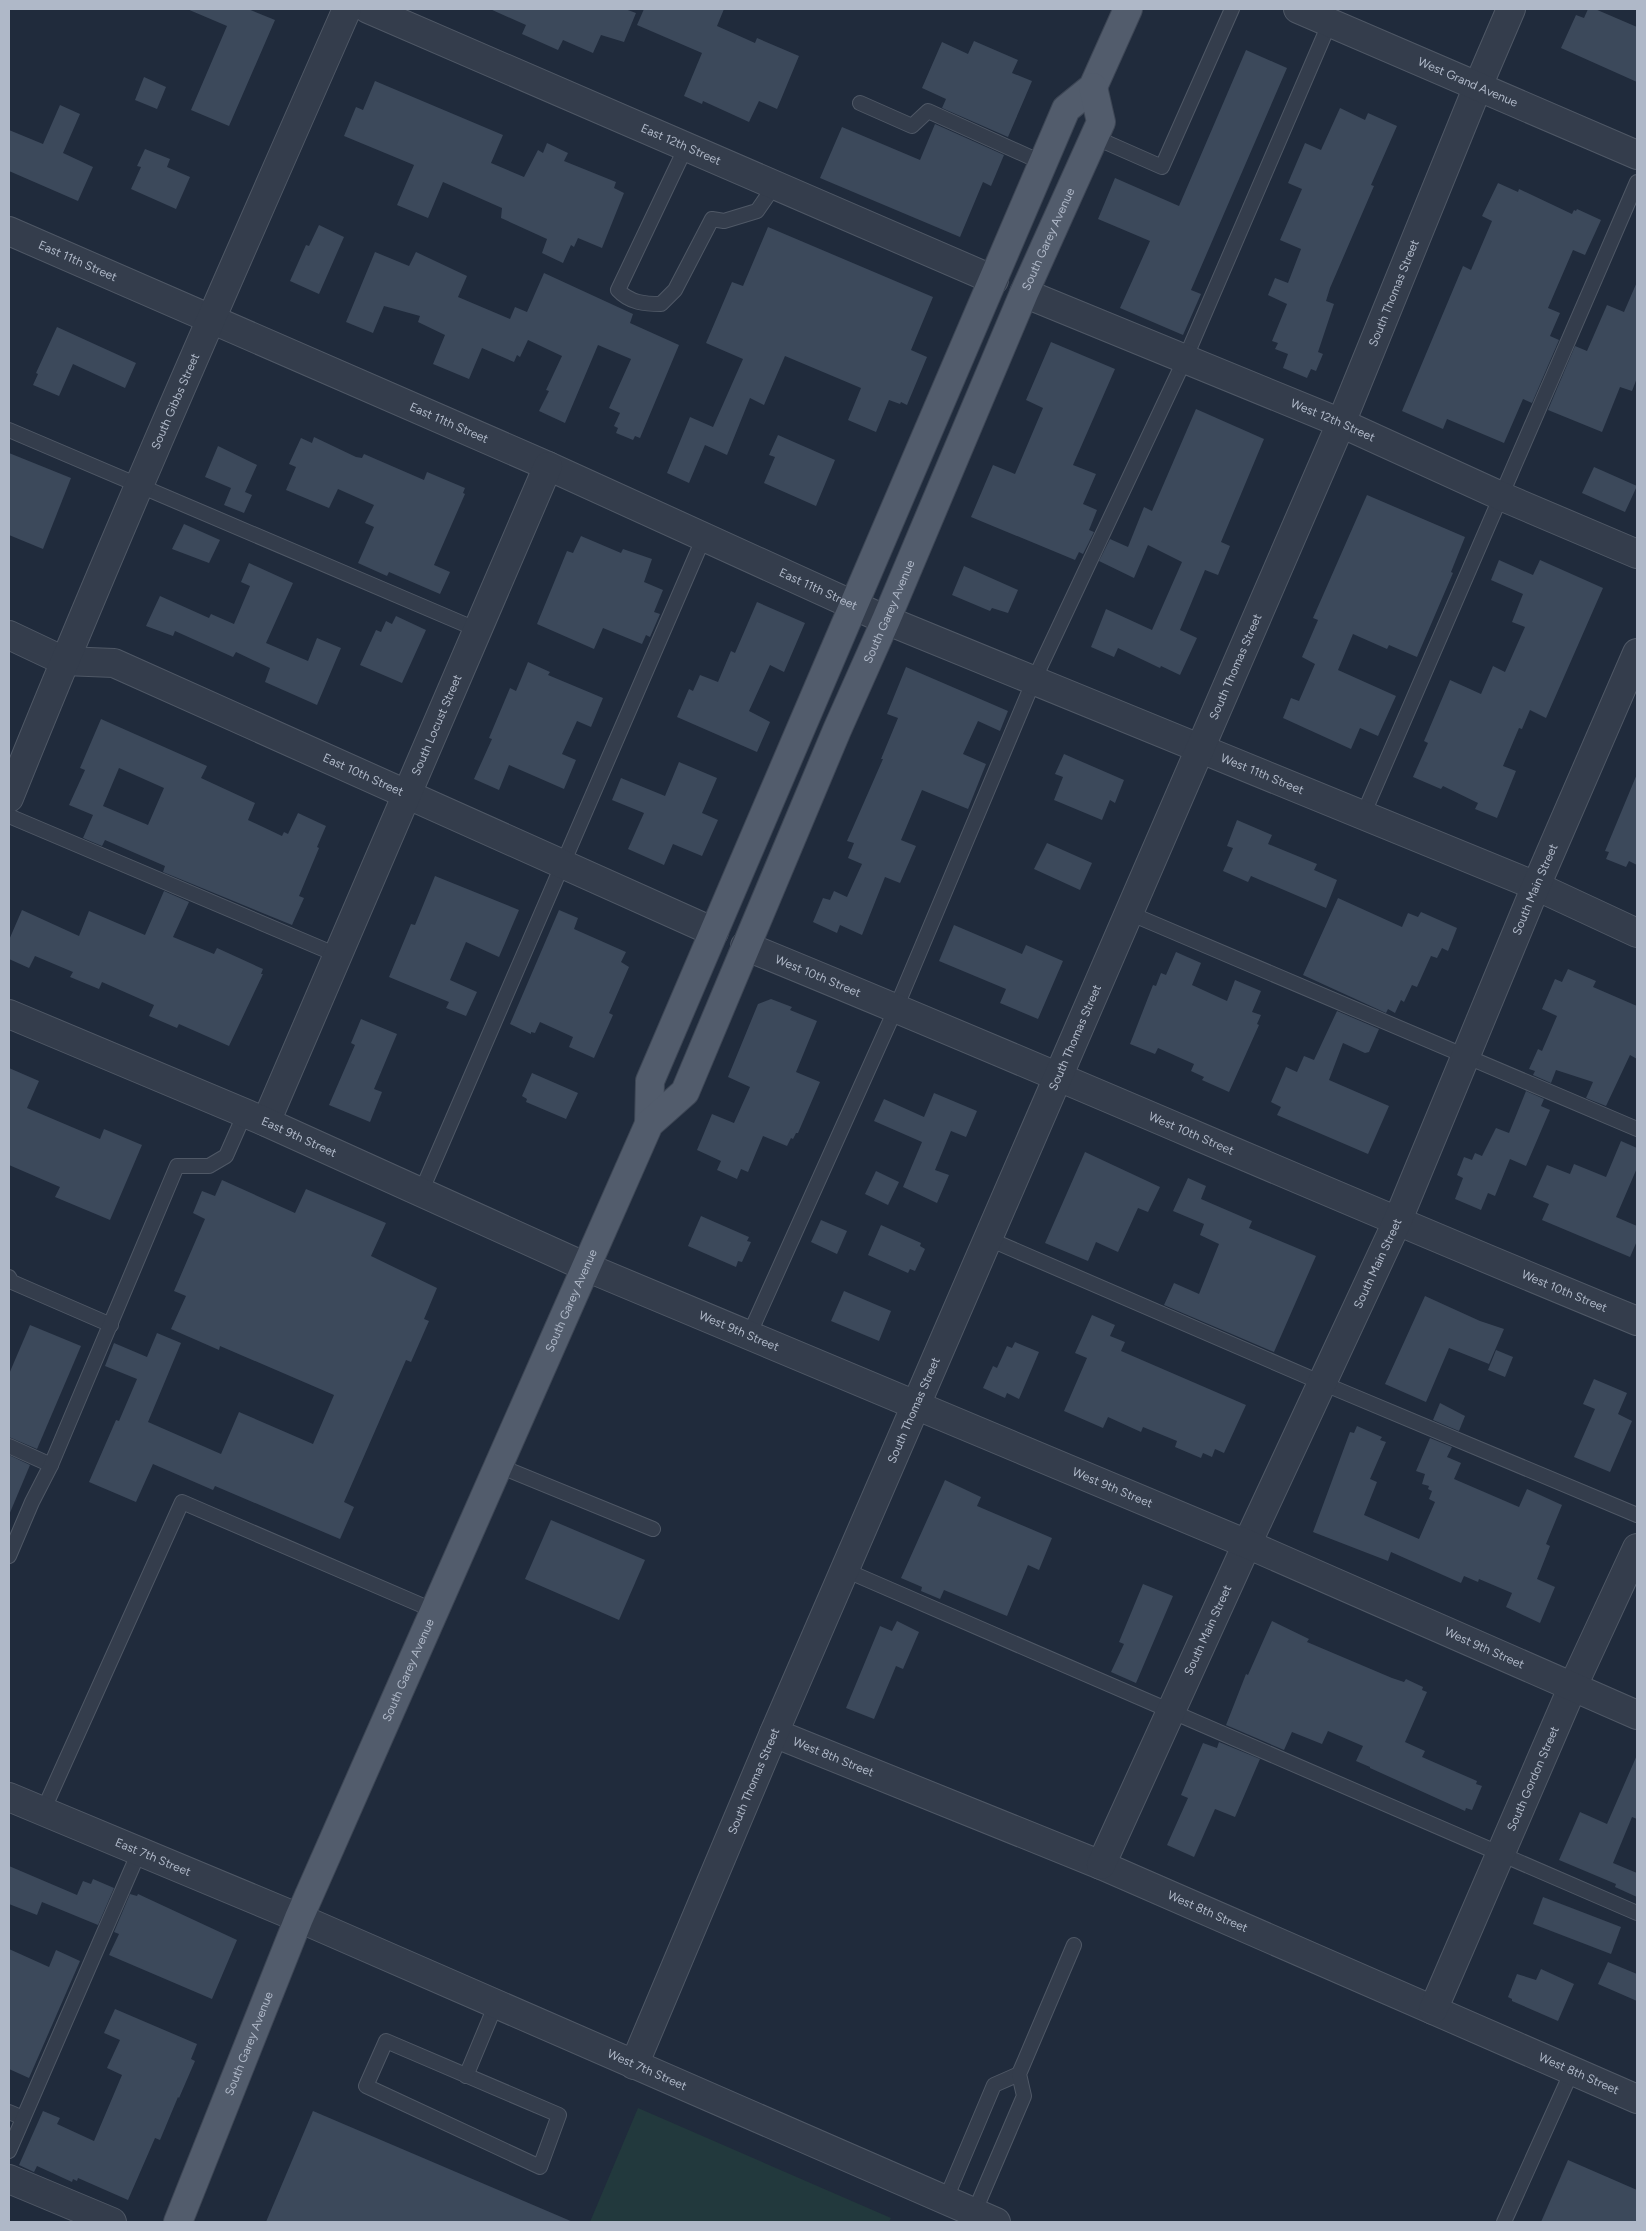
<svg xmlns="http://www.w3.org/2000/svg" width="1646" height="2231" font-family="Figtree,sans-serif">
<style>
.green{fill:#22393d}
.building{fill:#3c495b;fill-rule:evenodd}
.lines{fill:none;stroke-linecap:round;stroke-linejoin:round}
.service-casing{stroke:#4f5866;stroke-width:16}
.minor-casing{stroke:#4f5866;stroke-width:30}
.tertiary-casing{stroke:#4f5866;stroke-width:30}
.primary-casing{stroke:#3d4655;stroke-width:30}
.service{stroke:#343d4c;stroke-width:14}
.minor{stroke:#343d4c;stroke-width:28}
.tertiary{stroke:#343d4c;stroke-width:28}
.primary{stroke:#525c6c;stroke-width:28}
.labels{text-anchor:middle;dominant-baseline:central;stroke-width:5;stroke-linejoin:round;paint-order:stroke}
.street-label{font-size:12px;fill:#afb8c8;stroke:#192230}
</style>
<rect width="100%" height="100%" fill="#202b3c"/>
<polygon class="green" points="638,2108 891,2218 889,2222 590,2222"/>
<g class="building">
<polygon points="187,9 248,9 275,20 229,126 191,110 227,26"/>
<polygon points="490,9 625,9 636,13 624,42 601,35 593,53 563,40 558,50 522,34 526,25"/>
<polygon points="644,9 724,9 717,26 755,43 757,38 799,56 777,109 759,101 749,122 703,101 702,104 684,96 702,53 637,25"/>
<polygon points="1588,9 1595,9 1637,27 1637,82 1561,48 1576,15 1584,18"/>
<polygon points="974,41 1018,60 1012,73 1032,81 1008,137 942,108 946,99 922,88 942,42 968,54"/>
<polygon points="1246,50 1287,68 1191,290 1201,294 1183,335 1120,308 1150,241 1098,219 1115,178 1179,206"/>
<polygon points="144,77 166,87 157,109 135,100"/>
<polygon points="375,81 503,135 491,163 524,177 538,150 543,153 547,143 568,153 564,161 616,182 614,188 624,193 602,248 578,238 574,247 571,245 563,263 542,253 547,239 501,218 502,208 443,182 428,218 397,205 414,165 344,136 356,107 363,110"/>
<polygon points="60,105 80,114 63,153 93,167 78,201 9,171 9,130 43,144"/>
<polygon points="1340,108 1365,120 1368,113 1397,126 1371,185 1374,186 1330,288 1326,301 1334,304 1318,352 1323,354 1316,371 1311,369 1307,378 1283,368 1288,354 1275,349 1278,343 1272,341 1287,304 1268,295 1275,278 1288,283 1301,249 1280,240 1302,189 1288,183 1305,143 1321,150"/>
<polygon points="935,124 1004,155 991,186 983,182 960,237 820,178 842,127 920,160"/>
<polygon points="145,149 170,159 167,167 190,177 176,209 131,189 141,167 137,166"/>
<polygon points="1498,183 1518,192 1519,189 1572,214 1574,210 1576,211 1577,209 1601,220 1585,255 1573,250 1548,308 1560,313 1550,336 1559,340 1532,403 1523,399 1504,443 1447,419 1443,429 1402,411 1463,266 1471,270 1492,221 1482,216"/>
<polygon points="319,225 344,237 319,294 290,281 306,245 309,246"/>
<polygon points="768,227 933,297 911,350 927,357 907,405 901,402 900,404 889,400 876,432 848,420 861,388 785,356 764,405 750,398 727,455 705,445 689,483 667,473 690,417 713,427 743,359 706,343 732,282 743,286"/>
<polygon points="375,252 409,266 416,252 467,276 458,297 510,319 515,307 527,312 544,273 633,314 630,323 679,345 640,438 635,436 633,440 616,433 618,428 614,426 620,413 609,408 631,359 598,345 565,423 539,411 549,391 546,390 562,356 528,340 520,357 517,355 514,362 482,348 469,379 433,364 445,335 418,322 420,316 384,306 373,333 346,322"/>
<polygon points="1637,282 1637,378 1632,391 1620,387 1602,432 1548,410 1575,346 1587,351 1607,305 1624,312"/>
<polygon points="57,327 136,363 125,388 73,364 59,396 33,385 38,374 36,373"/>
<polygon points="1051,342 1115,369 1073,465 1096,474 1083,504 1097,510 1089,530 1094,532 1083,554 1079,552 1075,560 971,517 993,465 1015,474 1043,408 1026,400"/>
<polygon points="1196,409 1264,439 1221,542 1230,546 1218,575 1205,570 1180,630 1197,638 1180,675 1161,666 1160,668 1118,648 1114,657 1091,647 1106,609 1152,630 1182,562 1148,545 1134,578 1099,561 1110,539 1128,547 1144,507 1152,511"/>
<polygon points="778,435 835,460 816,506 764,483 775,457 769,455"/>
<polygon points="314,437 356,457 362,458 364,454 424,480 427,472 465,488 463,493 465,494 434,565 450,572 440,594 389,572 387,576 358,563 374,527 365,523 374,505 338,489 329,508 286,490 296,467 289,464 301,438 312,443"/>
<polygon points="218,446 257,465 245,492 252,495 244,513 224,505 231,488 205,477"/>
<polygon points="9,453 71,478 43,549 9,535"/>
<polygon points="1594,467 1637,486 1625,512 1582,493"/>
<polygon points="1367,495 1465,537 1451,572 1453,573 1417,657 1389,645 1387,649 1353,634 1338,670 1396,696 1378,736 1360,728 1351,749 1283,718 1291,698 1299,701 1315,664 1302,657 1318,620 1313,618"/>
<polygon points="184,524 220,540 209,563 172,549"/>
<polygon points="581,536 621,553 623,549 652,559 644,582 663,590 654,612 660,614 650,637 646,635 642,644 603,628 594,649 537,624 567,551 573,553"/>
<polygon points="1499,560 1533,575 1540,560 1603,588 1546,718 1530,710 1522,729 1519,728 1503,766 1516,771 1497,818 1475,809 1478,803 1443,786 1441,789 1413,777 1428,743 1424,741 1450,680 1481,694 1493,666 1505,672 1525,627 1512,622 1523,594 1491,580"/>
<polygon points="249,563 293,583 266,643 308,661 317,638 341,648 317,705 265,682 270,668 236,652 233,657 175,631 173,636 146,626 160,596 209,618 211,614 234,624 250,586 241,582"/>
<polygon points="964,566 1018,590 1008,613 992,608 990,611 952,595"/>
<polygon points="757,602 805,623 784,672 770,665 749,711 770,722 757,752 677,717 689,689 693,691 700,675 718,682 731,651 735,653"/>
<polygon points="396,616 426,630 402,683 360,665 376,630 381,632 386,621 392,624"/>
<polygon points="528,662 550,672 548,675 603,698 591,727 577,721 562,754 576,760 564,789 509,765 499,790 474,779 492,739 489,738 510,688 516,691"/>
<polygon points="906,667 1008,711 1000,731 978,721 963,754 986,764 968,809 922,790 901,840 916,846 900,883 885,877 862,935 840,925 837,933 813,922 823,898 830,900 834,891 847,897 862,864 848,858 854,843 847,841 883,759 881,759 898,718 887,714"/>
<path d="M 101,719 L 207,766 L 201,778 L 255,803 L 248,820 L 282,836 L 284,832 L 288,834 L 298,813 L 326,826 L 317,847 L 319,848 L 299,896 L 304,898 L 292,925 L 163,872 L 165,866 L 105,840 L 102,846 L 83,838 L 93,815 L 69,805 L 85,770 L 80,768 ZM 119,768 L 164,788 L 148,825 L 103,806 Z"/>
<polygon points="1064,754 1124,780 1115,803 1110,800 1102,820 1054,800 1063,777 1055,774"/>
<polygon points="679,762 717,778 702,813 718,820 702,856 673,844 664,865 628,849 644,813 612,800 621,778 665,796"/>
<polygon points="1637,774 1637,865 1629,861 1626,867 1606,859 1609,852 1605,851"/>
<polygon points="1237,820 1272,835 1268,844 1317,864 1314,870 1337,880 1326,908 1251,876 1248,882 1223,871 1233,848 1227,846"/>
<polygon points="1047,843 1092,863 1080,890 1034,869"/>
<polygon points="435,876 519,910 499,957 466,942 450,980 477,992 466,1016 446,1008 449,1002 389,977 411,924 415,925"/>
<polygon points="164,891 189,902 173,937 214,954 217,948 263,969 261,974 263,974 229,1046 179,1024 177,1028 149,1016 154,1005 102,982 99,989 70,977 73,972 35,956 29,968 9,959 9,940 22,910 79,936 89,911 145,935"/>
<polygon points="1338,898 1402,927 1408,913 1418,917 1421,912 1457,928 1448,951 1442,948 1437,958 1431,956 1417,987 1412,985 1404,1002 1401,1000 1395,1013 1388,1009 1386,1013 1303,975"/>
<polygon points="559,910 578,918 574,929 626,952 621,962 629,967 609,1013 613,1015 594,1058 569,1047 573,1037 540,1022 535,1033 531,1032 531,1034 510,1024"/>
<polygon points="954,925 1022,954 1026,945 1063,961 1038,1019 1000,1003 1006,989 939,961"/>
<polygon points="1176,952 1201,963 1192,985 1227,1001 1235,980 1261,991 1252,1012 1261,1015 1257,1024 1259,1025 1229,1092 1202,1080 1204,1077 1191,1071 1194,1064 1158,1048 1155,1054 1130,1044 1153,985 1156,986 1161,973 1166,975"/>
<polygon points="1568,969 1596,981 1593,987 1637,1006 1637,1059 1630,1055 1606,1106 1586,1098 1593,1082 1556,1070 1551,1083 1533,1075 1535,1071 1529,1069 1538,1049 1542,1051 1557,1016 1542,1009 1555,979 1562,982"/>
<polygon points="771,999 792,1007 790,1010 817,1021 796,1072 820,1082 798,1133 796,1133 793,1139 791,1138 787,1146 763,1136 748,1172 741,1169 737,1179 717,1170 721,1161 697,1150 712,1114 734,1123 750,1087 728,1077 758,1004"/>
<polygon points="1337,1011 1379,1029 1369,1052 1365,1053 1343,1043 1329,1080 1389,1106 1368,1154 1277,1115 1281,1107 1271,1102 1286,1067 1297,1072 1304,1056 1314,1060"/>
<polygon points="361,1019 397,1034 374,1089 382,1092 370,1122 329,1105 355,1045 351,1043"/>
<polygon points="9,1068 39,1081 27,1108 100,1139 104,1129 142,1145 110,1220 55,1197 60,1187 9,1165"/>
<polygon points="532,1073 578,1093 566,1119 526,1102 527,1099 522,1096"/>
<polygon points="1526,1091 1544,1099 1541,1106 1550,1110 1526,1166 1510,1159 1495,1196 1488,1193 1481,1210 1455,1199 1463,1178 1457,1175 1464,1157 1472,1160 1475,1153 1482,1156 1496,1128 1509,1133"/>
<polygon points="934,1093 977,1111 966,1137 951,1131 935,1170 949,1175 937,1203 903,1187 922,1142 874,1121 884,1099 924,1117"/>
<polygon points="1621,1141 1637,1148 1637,1168 1616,1217 1637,1226 1637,1241 1630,1257 1542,1220 1549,1204 1533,1197 1547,1165 1570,1174 1574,1164 1606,1177"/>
<polygon points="1085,1152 1160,1187 1148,1212 1138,1208 1118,1252 1096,1242 1088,1261 1045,1243"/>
<polygon points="876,1171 899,1182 888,1205 865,1194"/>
<polygon points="1188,1178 1206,1186 1201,1199 1252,1221 1249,1228 1316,1256 1274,1352 1164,1305 1174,1283 1199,1294 1219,1244 1200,1235 1204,1224 1173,1211"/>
<polygon points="222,1180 295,1213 306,1189 386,1223 371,1256 437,1288 424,1319 429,1321 411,1362 406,1360 344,1502 354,1507 340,1539 215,1486 213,1490 153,1464 136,1502 89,1482 116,1420 119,1421 137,1379 105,1366 114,1343 147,1357 157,1333 181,1343 148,1422 221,1454 239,1412 313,1444 334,1395 220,1346 219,1350 171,1329 186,1296 174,1291 205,1219 193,1213 202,1191 215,1196"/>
<polygon points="701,1216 749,1237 747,1241 751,1242 742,1262 738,1261 736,1267 688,1246"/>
<polygon points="821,1220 847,1231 837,1254 811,1242"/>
<polygon points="881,1225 921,1243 920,1246 925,1249 915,1271 910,1269 908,1273 868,1255"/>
<polygon points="844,1291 891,1311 879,1341 831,1321"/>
<polygon points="1425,1296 1480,1321 1504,1329 1489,1364 1449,1348 1426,1402 1385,1384"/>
<polygon points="1092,1315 1115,1325 1110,1336 1125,1342 1121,1351 1246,1405 1224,1453 1215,1449 1212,1457 1203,1453 1201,1458 1175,1447 1177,1441 1143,1427 1141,1432 1108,1417 1103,1428 1064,1411 1087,1358 1075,1353"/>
<polygon points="30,1325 81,1346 37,1449 9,1437 9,1374"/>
<polygon points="1015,1342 1039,1352 1019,1399 1007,1393 1005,1398 983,1388 993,1366 997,1368 1007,1346 1012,1348"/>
<polygon points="1496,1350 1513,1357 1505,1377 1488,1370"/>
<polygon points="1594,1379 1627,1393 1618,1414 1632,1421 1610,1472 1574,1457 1595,1409 1583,1404"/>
<polygon points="1440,1403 1465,1416 1459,1431 1433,1420"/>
<polygon points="1357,1426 1382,1437 1380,1440 1386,1442 1370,1479 1377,1482 1364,1515 1419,1539 1435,1502 1429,1499 1432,1491 1428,1489 1429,1486 1422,1484 1425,1474 1416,1471 1430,1438 1452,1447 1447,1457 1461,1463 1454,1479 1519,1507 1527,1489 1562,1505 1546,1544 1550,1546 1537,1579 1555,1587 1540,1623 1506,1607 1512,1593 1479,1579 1478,1582 1464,1576 1461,1583 1391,1552 1388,1561 1313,1532 1350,1432 1354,1433"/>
<polygon points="9,1455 30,1465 9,1515"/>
<polygon points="945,1480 981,1497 977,1506 1052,1538 1039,1570 1028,1565 1007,1616 944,1590 940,1599 921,1591 922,1587 901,1578"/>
<polygon points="551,1520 645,1560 619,1620 525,1579"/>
<polygon points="1143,1584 1173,1596 1136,1683 1111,1672 1124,1644 1119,1642"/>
<polygon points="897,1621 919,1632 903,1669 896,1666 874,1719 846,1708 880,1626 892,1631"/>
<polygon points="1272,1621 1309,1639 1307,1642 1392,1678 1404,1682 1406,1679 1423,1687 1422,1690 1427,1692 1405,1742 1425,1751 1422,1757 1477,1781 1476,1784 1482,1786 1472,1810 1466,1808 1465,1811 1370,1768 1370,1767 1356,1761 1363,1746 1328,1731 1322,1744 1292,1732 1284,1750 1226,1725 1246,1674 1248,1675"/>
<polygon points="1219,1742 1260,1759 1235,1817 1215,1809 1194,1857 1167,1845 1188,1798 1181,1795 1203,1743 1217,1748"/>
<polygon points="1637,1755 1637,1819 1632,1817 1613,1863 1637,1873 1637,1897 1615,1887 1616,1884 1559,1860 1580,1812 1607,1824"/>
<polygon points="9,1866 77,1895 83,1881 91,1884 93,1879 114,1888 98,1925 42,1902 37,1915 9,1904"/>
<polygon points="130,1894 137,1896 138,1894 237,1940 212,1999 109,1955 119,1934 114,1932"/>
<polygon points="1543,1897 1621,1927 1611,1954 1533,1924"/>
<polygon points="9,1949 49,1967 56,1950 80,1961 29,2078 9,2069"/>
<polygon points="1608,1962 1637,1974 1637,2001 1598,1984"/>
<polygon points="1541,1969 1574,1984 1558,2021 1512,2001 1512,1999 1508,1997 1517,1974 1536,1980"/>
<polygon points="115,2009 197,2044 191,2059 195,2061 179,2098 178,2097 160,2140 155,2138 128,2200 78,2178 77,2181 73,2179 72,2182 37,2166 34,2172 19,2165 43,2111 60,2118 57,2124 94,2141 122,2075 107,2068 120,2040 104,2033"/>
<polygon points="313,2111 573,2222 266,2222"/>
<polygon points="1568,2160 1637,2190 1637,2222 1541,2222"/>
</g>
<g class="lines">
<g class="service-casing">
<g id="service">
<polyline points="860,103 912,126 928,111 1043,163"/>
<polyline points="1094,137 1162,167 1232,9"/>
<path d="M 686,147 L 618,290 C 630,303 645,304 661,304 L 675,290 L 712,219 L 724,221 L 757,211 L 775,185"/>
<polyline points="9,430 478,630"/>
<polyline points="1363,815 1637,182"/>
<polyline points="9,816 337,955"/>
<polyline points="1129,913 1637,1129"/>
<polyline points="421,1192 704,537"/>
<polyline points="989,1239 1322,1383 1637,1515"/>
<polyline points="9,1277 12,1282 111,1325"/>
<polyline points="749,1335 896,1008 1034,680 1185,359 1330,22"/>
<polyline points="9,1446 51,1465"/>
<polyline points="499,1466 653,1529"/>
<polyline points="9,1556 32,1502 51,1465 177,1166 209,1166 226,1156 245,1113"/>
<polyline points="845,1570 1637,1913"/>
<polyline points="43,1811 182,1502 435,1611"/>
<polygon points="386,2041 559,2115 540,2167 366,2086"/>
<polyline points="466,2076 496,2004"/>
<polyline points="9,2112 23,2118"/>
<polyline points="9,2151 139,1852"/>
<polyline points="945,2201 994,2085 1019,2074"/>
<polyline points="974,2213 1024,2096 1019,2074 1074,1945"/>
<polyline points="1504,2222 1572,2071"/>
</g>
</g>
<g class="minor-casing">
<g id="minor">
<path id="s1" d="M 368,9 L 994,280"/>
<path id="s2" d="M 9,231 L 548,466 L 886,620 L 1536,886 L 1637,933"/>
<path id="s3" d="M 1024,293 L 1341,423 L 1503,497 L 1637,554"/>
<path id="s4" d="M 9,635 L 64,661 L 114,663 L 714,932"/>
<path id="s5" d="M 9,798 C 116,532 232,271 347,9"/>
<path id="s6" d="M 745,946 C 1044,1068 1339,1199 1637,1321"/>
<path id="s7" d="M 266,1122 L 548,466"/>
<path id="s8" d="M 774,1733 L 1101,1865 L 1637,2099"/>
<path id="s9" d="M 9,1797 L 299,1918 L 996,2222"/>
<path id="s10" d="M 1101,1865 L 1247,1544 L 1397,1222 L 1536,886 L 1637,653"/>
<path id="s11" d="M 1433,2010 L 1573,1686 L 1637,1548"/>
<path id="s12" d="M 634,2065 L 774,1733 L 1341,423 L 1478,86 L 1511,9"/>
<polyline points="9,2179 112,2222"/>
</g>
</g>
<g class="tertiary-casing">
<g id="tertiary">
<path id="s13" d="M 1298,9 L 1637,155"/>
<path id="s14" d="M 9,1014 L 266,1122 L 586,1267 L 1247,1544 L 1637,1715"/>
</g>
</g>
<g class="primary-casing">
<g id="primary">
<polyline points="649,1124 650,1081 1066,109 1093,87 1128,9"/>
<path id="s15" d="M 178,2222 L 299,1918 L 649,1124 L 685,1092 L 837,730 L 886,620 L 1024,293 L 1101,122 L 1093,87"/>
</g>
</g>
<use href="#service" class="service"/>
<use href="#minor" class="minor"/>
<use href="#tertiary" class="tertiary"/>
<use href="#primary" class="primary"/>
</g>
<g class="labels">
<g class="street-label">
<text stroke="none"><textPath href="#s13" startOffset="185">West Grand Avenue</textPath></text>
<text stroke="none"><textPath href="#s1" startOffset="341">East 12th Street</textPath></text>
<text stroke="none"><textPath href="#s15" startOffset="2170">South Garey Avenue</textPath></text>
<text stroke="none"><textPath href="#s2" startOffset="75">East 11th Street</textPath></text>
<text stroke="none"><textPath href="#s12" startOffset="1928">South Thomas Street</textPath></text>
<text stroke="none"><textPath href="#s5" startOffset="430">South Gibbs Street</textPath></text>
<text stroke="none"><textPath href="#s3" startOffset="334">West 12th Street</textPath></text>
<text stroke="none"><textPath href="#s2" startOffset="480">East 11th Street</textPath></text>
<text stroke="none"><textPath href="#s2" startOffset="885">East 11th Street</textPath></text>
<text stroke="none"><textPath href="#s15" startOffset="1765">South Garey Avenue</textPath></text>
<text stroke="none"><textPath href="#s12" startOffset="1522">South Thomas Street</textPath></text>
<text stroke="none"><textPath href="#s7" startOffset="432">South Locust Street</textPath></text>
<text stroke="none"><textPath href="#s4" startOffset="384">East 10th Street</textPath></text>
<text stroke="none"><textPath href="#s2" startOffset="1366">West 11th Street</textPath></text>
<text stroke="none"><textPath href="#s10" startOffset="1068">South Main Street</textPath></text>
<text stroke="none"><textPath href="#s6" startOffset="79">West 10th Street</textPath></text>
<text stroke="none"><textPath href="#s12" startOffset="1118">South Thomas Street</textPath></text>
<text stroke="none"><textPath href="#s6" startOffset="484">West 10th Street</textPath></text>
<text stroke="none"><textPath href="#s14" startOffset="315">East 9th Street</textPath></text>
<text stroke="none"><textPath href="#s10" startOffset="662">South Main Street</textPath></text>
<text stroke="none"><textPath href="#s6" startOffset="889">West 10th Street</textPath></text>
<text stroke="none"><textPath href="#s15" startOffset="1002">South Garey Avenue</textPath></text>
<text stroke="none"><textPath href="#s14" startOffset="796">West 9th Street</textPath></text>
<text stroke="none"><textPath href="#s12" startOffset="712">South Thomas Street</textPath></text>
<text stroke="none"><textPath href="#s14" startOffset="1201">West 9th Street</textPath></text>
<text stroke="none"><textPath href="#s10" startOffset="258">South Main Street</textPath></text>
<text stroke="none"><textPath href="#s14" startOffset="1606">West 9th Street</textPath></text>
<text stroke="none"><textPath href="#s15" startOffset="598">South Garey Avenue</textPath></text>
<text stroke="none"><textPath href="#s8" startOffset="64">West 8th Street</textPath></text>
<text stroke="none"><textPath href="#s11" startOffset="252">South Gordon Street</textPath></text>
<text stroke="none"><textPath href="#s12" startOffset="308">South Thomas Street</textPath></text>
<text stroke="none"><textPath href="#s9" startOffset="156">East 7th Street</textPath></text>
<text stroke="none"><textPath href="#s8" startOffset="469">West 8th Street</textPath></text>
<text stroke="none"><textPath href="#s15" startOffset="192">South Garey Avenue</textPath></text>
<text stroke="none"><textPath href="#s9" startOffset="694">West 7th Street</textPath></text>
<text stroke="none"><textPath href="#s8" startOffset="874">West 8th Street</textPath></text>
</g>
</g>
<rect width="1646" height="2231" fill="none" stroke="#afb8c8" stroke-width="20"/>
</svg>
